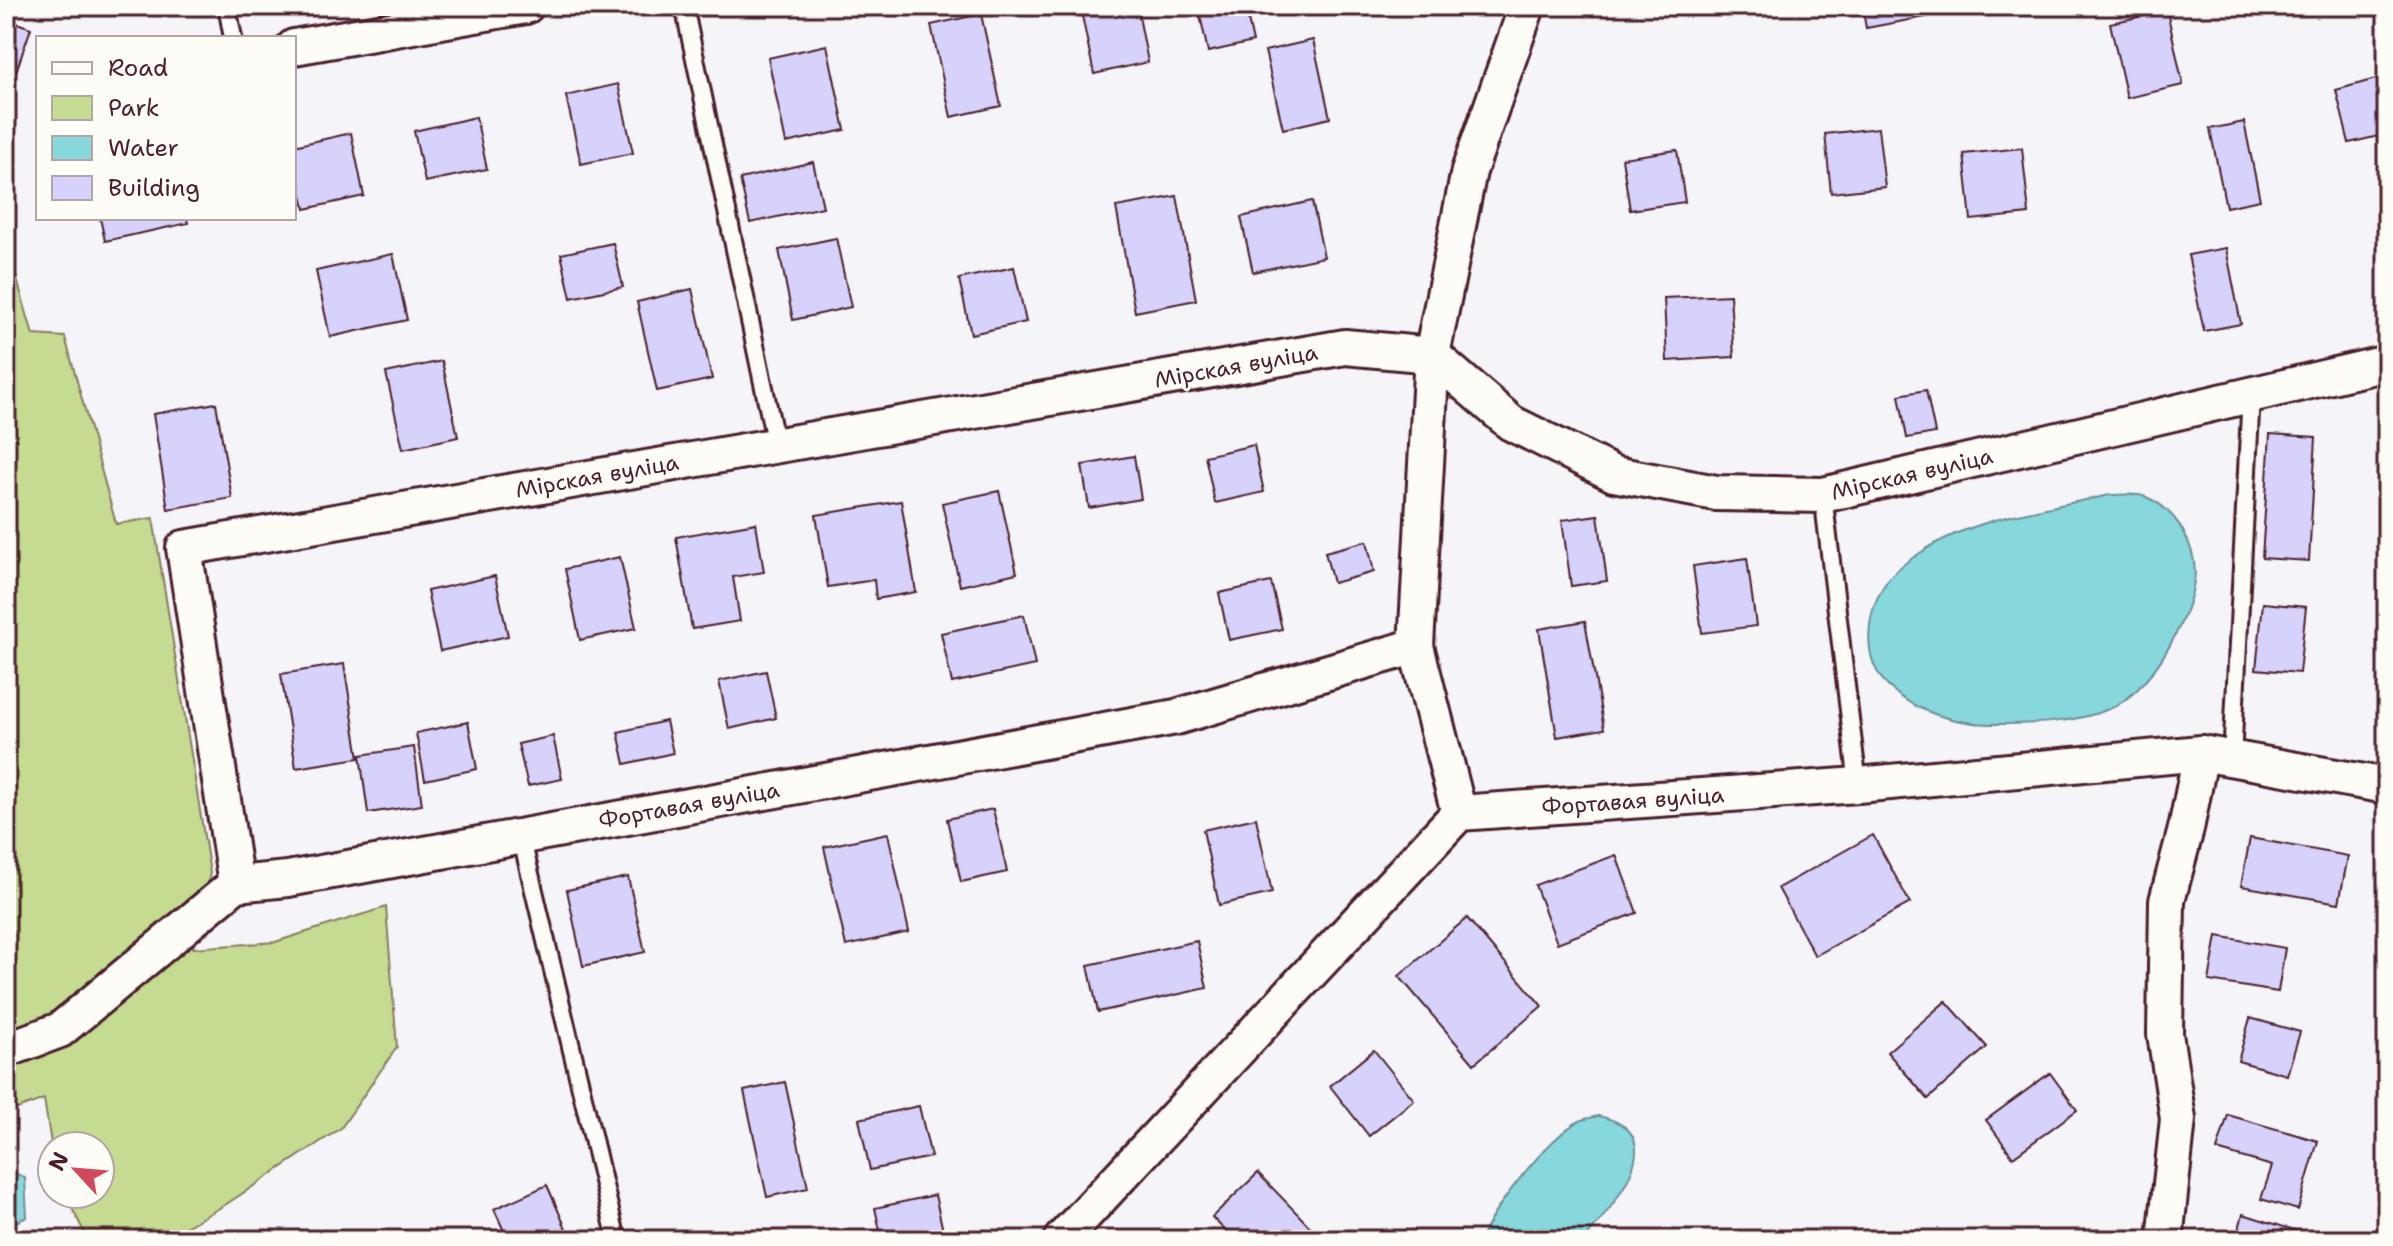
<svg xmlns="http://www.w3.org/2000/svg" width="2393" height="1246" font-family="'Shantell Sans',sans-serif">
<style>
.green{fill:#c4db91;stroke:#877d5e;stroke-width:2}
.water{fill:#86d8dc;stroke:#6e8e95;stroke-width:2}
.building{fill:#d6d2fb;stroke:#4a1f2b;stroke-width:2}
.lines{fill:none;stroke-linecap:round;stroke-linejoin:round}
.lane-casing{stroke:#4a1f2b;stroke-width:22}
.street-casing{stroke:#4a1f2b;stroke-width:40}
.lane{stroke:#fdfcf7;stroke-width:16}
.street{stroke:#fdfcf7;stroke-width:34}
.labels{text-anchor:middle;dominant-baseline:central;stroke-width:6;stroke-linejoin:round;paint-order:stroke}
.street-label{font-size:22px;fill:#4a1f2b;stroke:#fdfcf7}
</style>
<rect width="100%" height="100%" fill="#f5f4f8"/>
<filter id="ink" filterUnits="userSpaceOnUse"><feTurbulence type="fractalNoise" baseFrequency=".0125" numOctaves="2"/><feDisplacementMap in="SourceGraphic" scale="16" xChannelSelector="R" yChannelSelector="G"/><feConvolveMatrix kernelMatrix="1 2 1 2 8 2 1 2 1" color-interpolation-filters="sRGB"/></filter>
<g filter="url(#ink)">
<polygon class="green" points="6,241 33,335 65,337 116,524 153,518 210,873 193,948 275,942 386,907 397,1047 341,1128 225,1205 162,1240 88,1240 65,1194 100,1194 100,1146 52,1146 52,1150 44,1099 6,1113"/>
<g class="water">
<path d="M 2110,495 C 2121,495 2137,493 2146,497 C 2177,509 2199,550 2194,582 C 2187,624 2150,692 2109,709 C 2073,724 2028,724 1989,724 C 1954,723 1915,712 1889,687 C 1860,659 1866,611 1887,581 C 1894,571 1909,560 1920,553 C 1970,518 2050,508 2110,495 Z"/>
<path d="M 1598,1116 C 1677,1132 1613,1206 1584,1240 L 1481,1240 C 1489,1212 1553,1132 1580,1121 C 1585,1118 1592,1118 1598,1116 Z"/>
<polygon points="6,1168 25,1178 27,1217 6,1226"/>
</g>
<g class="building">
<polygon points="1080,6 1137,6 1148,62 1094,74"/>
<polygon points="1198,6 1245,6 1253,42 1208,52"/>
<polygon points="1862,6 1963,6 1963,10 1866,28"/>
<polygon points="2167,11 2183,85 2127,98 2110,23"/>
<polygon points="981,14 1001,106 951,117 931,25"/>
<polygon points="6,19 31,28 9,92 6,91"/>
<polygon points="1313,40 1330,118 1283,129 1265,51"/>
<polygon points="827,45 845,130 786,143 768,58"/>
<polygon points="2383,77 2387,93 2387,134 2349,143 2336,90"/>
<polygon points="618,84 633,153 581,164 566,96"/>
<polygon points="476,117 487,169 425,182 414,131"/>
<polygon points="2244,122 2260,200 2226,207 2210,129"/>
<polygon points="1878,128 1885,187 1831,193 1825,134"/>
<polygon points="351,133 364,196 305,209 294,158 294,146"/>
<polygon points="2022,148 2029,214 1971,220 1964,154"/>
<polygon points="1677,150 1685,202 1630,210 1622,158"/>
<polygon points="813,162 823,207 750,223 740,179"/>
<polygon points="1177,196 1196,300 1135,312 1116,207"/>
<polygon points="1312,201 1324,257 1253,272 1241,217"/>
<polygon points="100,218 187,218 188,223 105,241"/>
<polygon points="836,238 851,307 793,320 779,250"/>
<polygon points="613,243 623,287 571,298 561,254"/>
<polygon points="2226,248 2241,324 2204,331 2188,255"/>
<polygon points="393,254 407,320 330,337 316,271"/>
<polygon points="1014,267 1026,322 971,334 959,279"/>
<polygon points="692,289 712,379 657,391 637,302"/>
<polygon points="1730,295 1734,357 1667,361 1664,298"/>
<polygon points="442,361 458,437 403,449 386,373"/>
<polygon points="1926,390 1935,433 1907,438 1899,395"/>
<polygon points="216,403 232,498 168,509 153,414"/>
<polygon points="2270,434 2316,437 2309,561 2262,558"/>
<polygon points="1254,445 1264,492 1215,503 1205,456"/>
<polygon points="1134,456 1141,499 1089,508 1082,465"/>
<polygon points="999,491 1017,573 960,586 942,503"/>
<polygon points="901,501 916,592 876,599 874,580 828,587 816,515"/>
<polygon points="1598,515 1607,581 1571,586 1562,520"/>
<polygon points="756,523 764,572 733,577 740,621 692,629 676,537"/>
<polygon points="1367,541 1374,572 1333,583 1325,552"/>
<polygon points="620,557 636,628 580,640 565,569"/>
<polygon points="1747,558 1756,626 1702,633 1693,566"/>
<polygon points="495,576 508,636 440,651 427,591"/>
<polygon points="1271,582 1282,629 1229,640 1219,593"/>
<polygon points="2263,603 2306,607 2299,673 2256,669"/>
<polygon points="1024,615 1035,665 952,683 941,633"/>
<polygon points="1585,621 1604,729 1557,737 1539,629"/>
<polygon points="344,664 359,758 296,768 281,674"/>
<polygon points="766,671 776,718 729,729 719,681"/>
<polygon points="666,721 673,753 625,764 618,732"/>
<polygon points="468,722 477,769 425,780 416,733"/>
<polygon points="553,736 562,779 528,786 518,744"/>
<polygon points="414,747 422,805 368,813 360,755"/>
<polygon points="993,809 1007,872 961,882 947,819"/>
<polygon points="1256,818 1272,893 1219,905 1203,830"/>
<polygon points="888,833 909,932 846,946 824,847"/>
<polygon points="1873,835 1910,903 1815,956 1778,888"/>
<polygon points="2250,838 2348,856 2339,903 2241,886"/>
<polygon points="1616,855 1637,913 1557,943 1535,885"/>
<polygon points="628,877 645,952 583,966 567,890"/>
<polygon points="1467,918 1542,1006 1474,1064 1399,976"/>
<polygon points="2217,936 2285,948 2278,992 2209,981"/>
<polygon points="1197,941 1207,988 1098,1012 1088,965"/>
<polygon points="1946,1001 1987,1047 1928,1099 1887,1052"/>
<polygon points="2250,1018 2300,1032 2287,1075 2238,1061"/>
<polygon points="1374,1050 1414,1100 1369,1136 1330,1086"/>
<polygon points="2050,1073 2077,1110 2013,1157 1986,1120"/>
<polygon points="785,1082 808,1188 767,1197 744,1091"/>
<polygon points="919,1106 931,1157 870,1170 859,1119"/>
<polygon points="2228,1115 2318,1141 2298,1210 2261,1199 2272,1166 2217,1150"/>
<polygon points="1258,1173 1314,1231 1305,1240 1234,1240 1212,1217"/>
<polygon points="547,1185 571,1240 508,1240 494,1209"/>
<polygon points="935,1195 945,1240 882,1240 875,1208"/>
<polygon points="2243,1214 2310,1235 2309,1240 2236,1240"/>
</g>
<g class="lines">
<g class="lane-casing">
<g id="lane">
<polyline points="227,6 233,38"/>
<polyline points="684,6 776,445"/>
<polyline points="1823,495 1858,785"/>
<polyline points="2232,759 2251,394"/>
<polyline points="521,836 617,1240"/>
</g>
</g>
<g class="street-casing">
<g id="street">
<polyline points="294,47 526,6"/>
<polyline points="1459,813 1416,646 1432,355 1469,171 1527,6"/>
<polyline points="236,884 184,548 1345,347 1432,355 1511,423 1614,474 1716,493 1823,495 2387,363"/>
<polyline points="6,1050 60,1030 236,884 288,879 1176,717 1416,646"/>
<polyline points="1061,1240 1459,813 1858,785 2201,753 2387,786"/>
<polyline points="2165,1240 2178,1119 2165,1034 2167,901 2186,829 2201,753"/>
</g>
</g>
<use href="#lane" class="lane"/>
<use href="#street" class="street"/>
</g>
</g>
<g class="labels">
<g class="street-label">
<text transform="translate(1236 366) rotate(-10)">Мірская вуліца</text>
<text transform="translate(1912 474) rotate(-13)">Мірская вуліца</text>
<text transform="translate(597 476) rotate(-10)">Мірская вуліца</text>
<text transform="translate(1633 801) rotate(-4)">Фортавая вуліца</text>
<text transform="translate(689 805) rotate(-10)">Фортавая вуліца</text>
</g>
</g>
<rect width="2393" height="1246" fill="none" stroke="#fdfcf7" stroke-width="32"/>
<rect x="16" y="16" width="2361" height="1214" fill="none" stroke="#4a1f2b" stroke-width="3" filter="url(#ink)"/>
<rect x="36" y="36" width="260" height="184" fill="#fdfcf7" stroke="#b5a4a5" stroke-width="2"/>
<rect x="52" y="62" width="40" height="12" fill="#fdfcf7" stroke="#b5a4a5" stroke-width="2"/>
<text x="108" y="76" font-size="24" fill="#4a1f2b">Road</text>
<rect x="52" y="96" width="40" height="24" fill="#c4db91" stroke="#b5a4a5" stroke-width="2"/>
<text x="108" y="116" font-size="24" fill="#4a1f2b">Park</text>
<rect x="52" y="136" width="40" height="24" fill="#86d8dc" stroke="#b5a4a5" stroke-width="2"/>
<text x="108" y="156" font-size="24" fill="#4a1f2b">Water</text>
<rect x="52" y="176" width="40" height="24" fill="#d6d2fb" stroke="#b5a4a5" stroke-width="2"/>
<text x="108" y="196" font-size="24" fill="#4a1f2b">Building</text>
<g transform="translate(76 1170) rotate(296)"><circle r="38" fill="#fdfcf7" stroke="#b5a4a5" stroke-width="2"/>
<path d="M0-6L14 30L0 20L-14 30Z" fill="#d1495b"/>
<text y="-12" font-size="22" font-weight="bold" text-anchor="middle" fill="#4a1f2b">N</text>
</g>
</svg>
